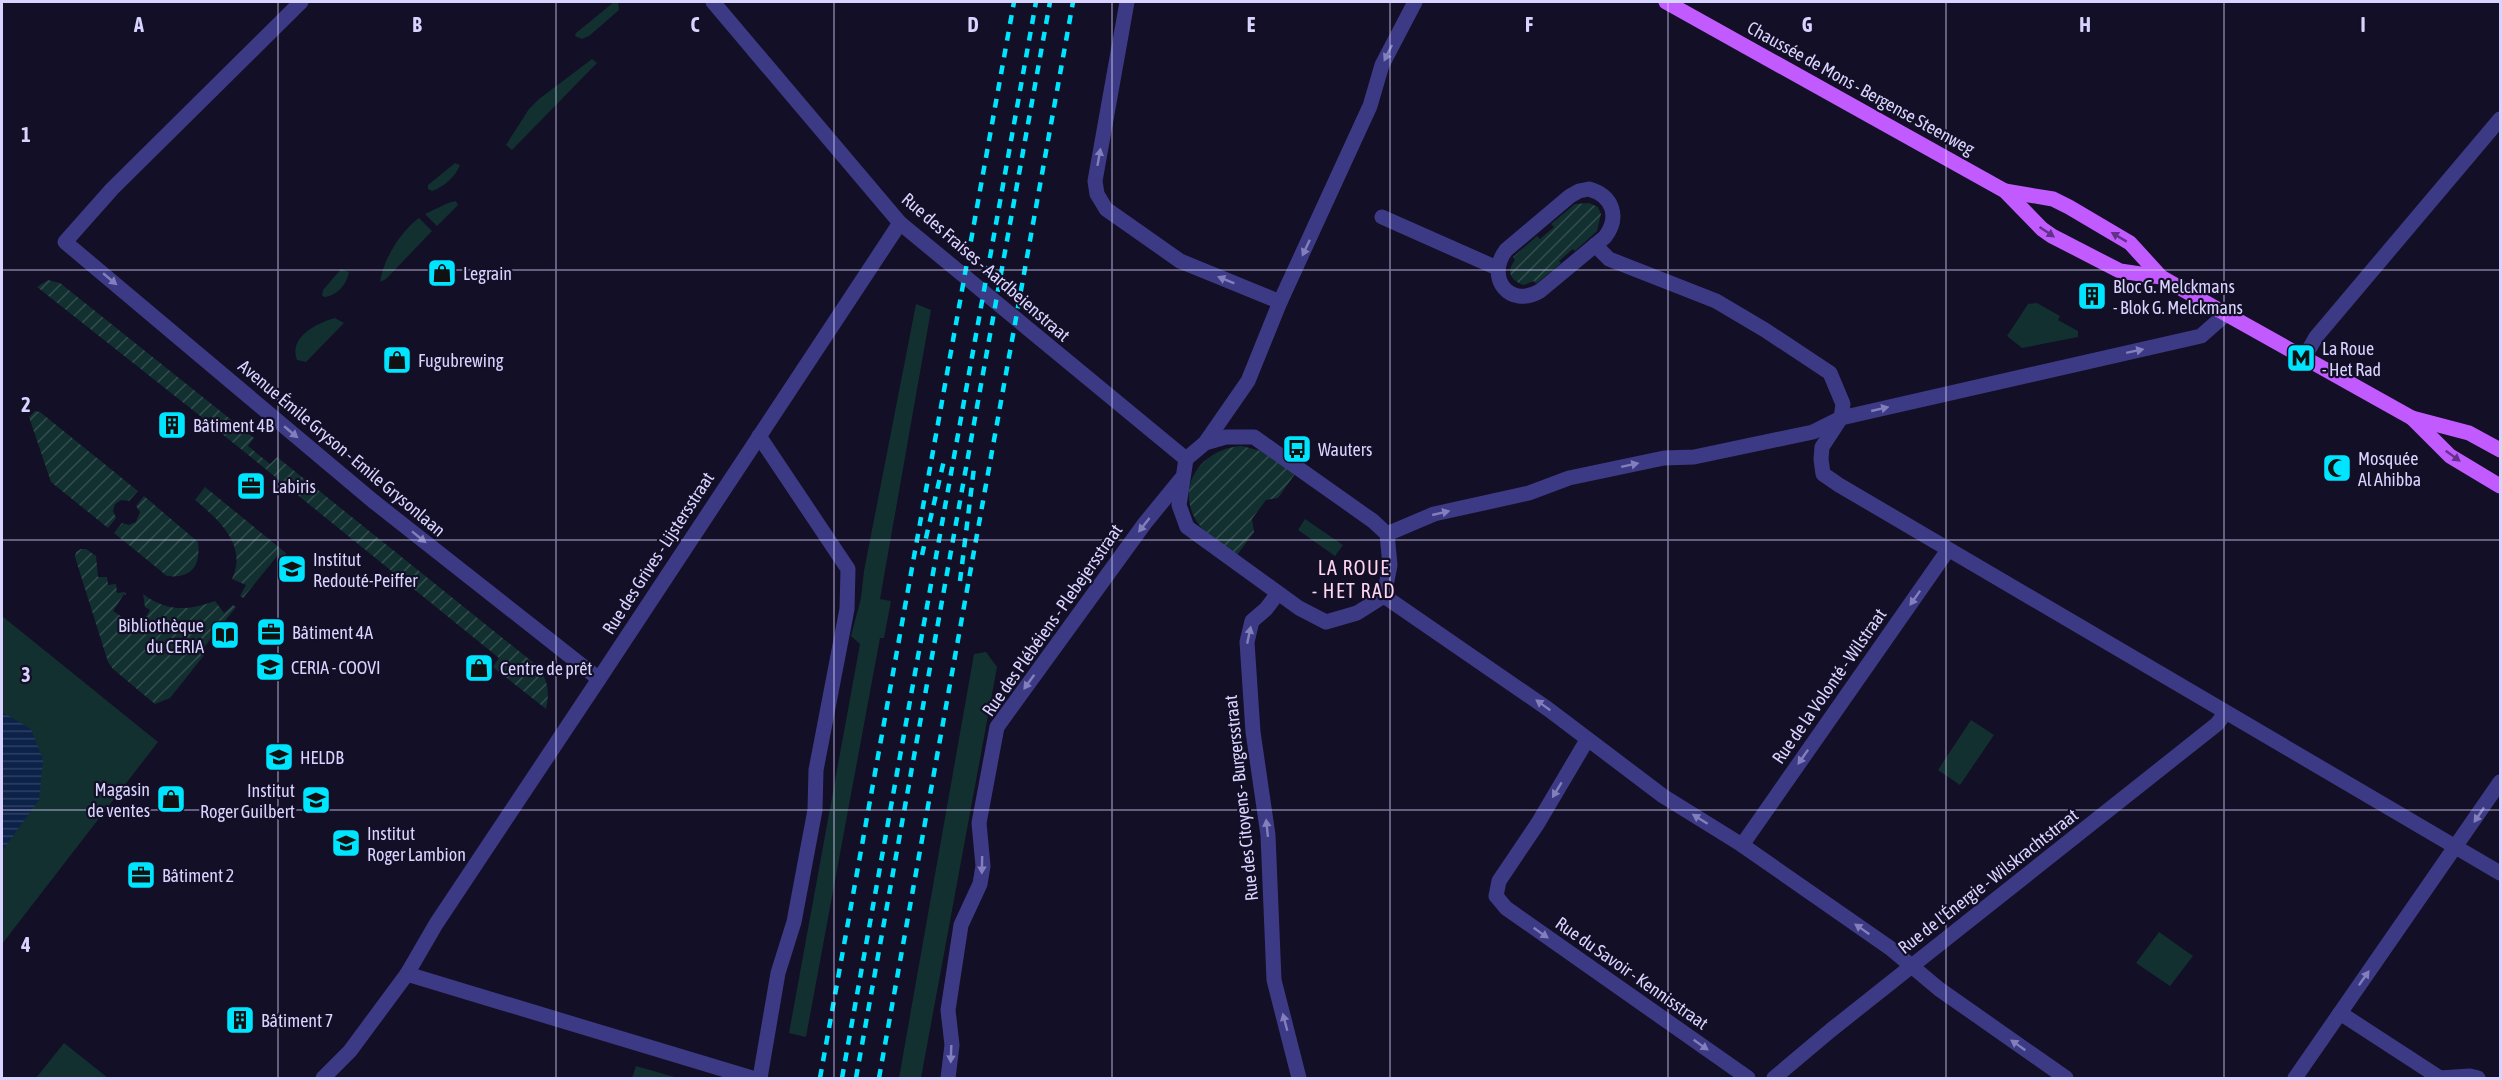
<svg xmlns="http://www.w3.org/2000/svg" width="2502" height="1080" font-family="'Asap Condensed',sans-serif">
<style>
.green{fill:#12302f}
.garden{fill:url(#garden-furrows)}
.water{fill:url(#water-rules)}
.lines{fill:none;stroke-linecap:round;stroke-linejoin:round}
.minor{stroke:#3d3a85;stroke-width:15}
.tertiary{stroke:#3d3a85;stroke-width:15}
.primary{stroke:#c25bff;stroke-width:15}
.rail{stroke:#00e5ff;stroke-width:4.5;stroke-dasharray:9 8;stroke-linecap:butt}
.oneway{fill:#837fbc}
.oneway2{fill:#623188}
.grid{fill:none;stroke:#d9d4ff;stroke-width:1.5;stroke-opacity:0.55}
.labels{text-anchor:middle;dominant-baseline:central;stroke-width:4.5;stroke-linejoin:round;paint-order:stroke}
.street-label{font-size:18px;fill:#d9d4ff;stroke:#130f26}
.poi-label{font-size:18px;fill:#d9d4ff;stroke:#130f26;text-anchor:start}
.neighbourhood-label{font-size:20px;letter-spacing:1.5px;fill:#ffd6f0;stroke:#130f26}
.grid-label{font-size:20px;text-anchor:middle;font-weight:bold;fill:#d9d4ff;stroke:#130f26;stroke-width:4.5;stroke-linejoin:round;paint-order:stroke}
</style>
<defs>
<pattern id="garden-furrows" width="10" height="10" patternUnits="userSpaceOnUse" patternTransform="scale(1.5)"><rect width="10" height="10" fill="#12302f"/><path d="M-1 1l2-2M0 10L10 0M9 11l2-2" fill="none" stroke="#344d4e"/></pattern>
<pattern id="water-rules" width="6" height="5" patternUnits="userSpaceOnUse" patternTransform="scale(1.5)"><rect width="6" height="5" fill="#0c2248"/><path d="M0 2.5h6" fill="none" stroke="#2f4163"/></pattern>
</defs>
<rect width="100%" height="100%" fill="#130f26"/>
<g class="green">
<polygon points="614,2 618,3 619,10 589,36 582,39 575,36 576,33"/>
<polygon points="592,59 597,63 512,150 506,145 529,109 539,99"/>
<path d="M 455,163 L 460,165 C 456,176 444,187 432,191 L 428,189 L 428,185 Z"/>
<polygon points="456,201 458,205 437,226 425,214 448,203"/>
<path d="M 419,218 L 432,231 L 386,279 L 380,282 C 383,260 400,232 419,218 Z"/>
<path d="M 341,269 L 349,272 C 347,284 337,296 324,297 L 322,295 L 323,290 Z"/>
<polygon points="2037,303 2060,316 2058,320 2078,331 2078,337 2022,348 2007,336 2028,304"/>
<polygon points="916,304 931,310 880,599 891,601 884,638 880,638 806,1037 789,1033 860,644 851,636 861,598 864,571"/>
<path d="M 335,318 L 344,323 L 306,362 L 297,360 C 288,337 317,323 335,318 Z"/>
<polygon points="1305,519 1343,545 1335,556 1298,530"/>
<polygon points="2,616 158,742 2,944"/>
<polygon points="986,652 997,667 921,1078 899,1078 974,654"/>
<polygon points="1971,720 1994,735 1960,785 1938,770"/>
<polygon points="2159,932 2193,956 2170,986 2136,963"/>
<polygon points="64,1043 108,1078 36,1078"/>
<polygon points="636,1066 678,1078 632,1078"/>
</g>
<g class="garden">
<path d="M 1589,203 L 1598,207 L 1601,214 L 1597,231 L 1575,251 L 1573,249 L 1559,261 L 1561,263 L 1536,284 L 1534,281 L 1524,285 C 1510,281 1506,271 1515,260 L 1513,257 L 1537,236 L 1540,239 L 1554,227 L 1551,224 L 1575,204 Z"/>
<path d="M 48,280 L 60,283 L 254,438 L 248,446 L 270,464 L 277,457 L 535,664 C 548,678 550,691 546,709 L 493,667 L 499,658 L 216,429 L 218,424 L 216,419 L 211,417 L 204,419 L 37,287 Z"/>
<polygon points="35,411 40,412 138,491 129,501 121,500 115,504 113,511 116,518 108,528 51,482 29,417"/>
<path d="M 1242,446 L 1261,451 L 1295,474 L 1278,498 L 1266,500 L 1252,519 L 1254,532 L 1237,555 C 1224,545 1206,536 1197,522 C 1174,485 1203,448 1242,446 Z"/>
<path d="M 205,487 L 286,553 L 282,558 L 278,555 L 243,598 L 240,596 L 246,585 L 232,579 C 248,545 218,519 195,500 Z"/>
<path d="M 144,496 L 198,542 C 201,565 192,579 167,576 L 114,533 L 122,523 L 129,525 L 136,522 L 140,512 L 136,506 Z"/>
<path d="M 81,549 L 86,549 L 96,556 L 98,577 L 107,577 L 108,585 L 116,584 L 117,593 L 125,592 L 126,595 L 124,594 L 113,611 L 139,628 L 150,610 L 145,607 L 143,594 C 167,612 187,611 215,601 L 224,613 L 233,605 L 236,607 L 201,651 L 205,654 L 170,698 L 155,704 L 113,669 L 108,662 L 75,557 L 76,552 Z"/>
</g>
<polygon class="water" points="2,712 31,729 43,760 39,800 2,851"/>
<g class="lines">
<g class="minor">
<polyline points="713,2 900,223 1186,459"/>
<polyline points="1127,2 1095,181 1097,194 1106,209 1180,261 1280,302"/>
<path d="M 1589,189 C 1613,196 1620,217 1605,237 L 1540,291 C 1510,309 1485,278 1506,250 L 1570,196 L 1579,191 Z"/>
<polyline points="1382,217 1497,268"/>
<polyline points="1595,245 1609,259 1716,301 1765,330 1830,373 1843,404 1841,418 1822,447 1821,459 1823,474 1839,485 2500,873"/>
<polyline points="2304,358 2316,337 2500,119"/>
<polyline points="759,436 848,569 847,609 816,770 815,810 794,922 778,973 760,1078"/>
<polygon points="1226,437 1254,437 1373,521 1387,534 1390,565 1384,596 1357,613 1326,622 1299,608 1187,527 1179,505 1186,459 1205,443"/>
<polyline points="1205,443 1248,381 1280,302 1370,106 1382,65 1415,2"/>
<polyline points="1387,534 1434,514 1529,493 1569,478 1664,458 1694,457 1813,432 1841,418 2201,336 2226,314"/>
<polyline points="1278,593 1266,609 1252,621 1247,642 1253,732 1268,835 1274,980 1299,1078"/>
<polyline points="1384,596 1548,709 1663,796 1742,845 1890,948 1939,989 2066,1078"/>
<polyline points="599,679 900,223"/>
<polyline points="1587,740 1538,823 1499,881 1496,896 1506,908 1748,1078"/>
<polyline points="1742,845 1948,550"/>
<polyline points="2340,1013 2440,1078"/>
<polyline points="323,1078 350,1051 407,974"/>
<polyline points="948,1078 952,1045 948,1010 961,925 980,884 983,866 979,823 997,727 1145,523 1181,479"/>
<polyline points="1774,1078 1831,1030 2217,724 2225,713"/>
<polyline points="2295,1078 2500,782"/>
<polyline points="2440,1078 2470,1076 2478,1078"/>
</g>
<polyline class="tertiary" points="301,2 112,189 65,242 373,501 599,679 436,924 407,974 752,1078"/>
<g class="primary">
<polyline points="1666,2 2005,191 2042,229 2052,236 2120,271 2161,277"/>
<polyline points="2005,191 2053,199 2069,207 2130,243 2161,277 2210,305 2412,418 2469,433 2500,450"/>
<polyline points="2412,418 2450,456 2500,486"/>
</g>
<g class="rail">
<polyline points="922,555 945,456"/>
<polyline points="960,581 974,468"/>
<polyline points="820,1078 1014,2"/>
<polyline points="842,1078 1036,2"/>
<polyline points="856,1078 1050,2"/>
<polyline points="879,1078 1073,2"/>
</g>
</g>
<defs><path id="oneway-solid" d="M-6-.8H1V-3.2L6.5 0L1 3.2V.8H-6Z" transform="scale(1.5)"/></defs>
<g class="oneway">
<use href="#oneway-solid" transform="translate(1388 53) rotate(116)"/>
<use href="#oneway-solid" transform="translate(1099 157) rotate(-80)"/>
<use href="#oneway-solid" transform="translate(1306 248) rotate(115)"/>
<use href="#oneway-solid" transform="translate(110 279) rotate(40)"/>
<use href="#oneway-solid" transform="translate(1226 280) rotate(-158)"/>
<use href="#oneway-solid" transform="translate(2135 351) rotate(-12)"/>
<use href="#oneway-solid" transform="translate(1880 409) rotate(-13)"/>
<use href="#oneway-solid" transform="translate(291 432) rotate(40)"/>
<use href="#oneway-solid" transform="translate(1630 465) rotate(-12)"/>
<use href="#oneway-solid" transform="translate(1441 513) rotate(-13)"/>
<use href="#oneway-solid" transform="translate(1144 525) rotate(128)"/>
<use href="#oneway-solid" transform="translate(419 537) rotate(39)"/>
<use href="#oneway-solid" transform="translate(1915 598) rotate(125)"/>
<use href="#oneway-solid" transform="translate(1249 635) rotate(-78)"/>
<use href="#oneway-solid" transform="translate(1029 682) rotate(126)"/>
<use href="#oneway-solid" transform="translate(1543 705) rotate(-144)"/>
<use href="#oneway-solid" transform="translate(1803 757) rotate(125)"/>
<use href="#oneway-solid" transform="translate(1557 790) rotate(121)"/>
<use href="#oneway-solid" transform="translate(2479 815) rotate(124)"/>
<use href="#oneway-solid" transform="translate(1700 819) rotate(-148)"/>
<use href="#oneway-solid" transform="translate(1267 828) rotate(-96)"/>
<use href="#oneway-solid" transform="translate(982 865) rotate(91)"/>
<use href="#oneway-solid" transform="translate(1862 929) rotate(-145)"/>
<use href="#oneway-solid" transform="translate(1541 933) rotate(35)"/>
<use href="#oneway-solid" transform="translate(2364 978) rotate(-55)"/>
<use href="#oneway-solid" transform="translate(1285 1022) rotate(-105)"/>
<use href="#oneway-solid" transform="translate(1701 1045) rotate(35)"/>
<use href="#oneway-solid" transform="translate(2018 1045) rotate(-145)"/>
<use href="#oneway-solid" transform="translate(951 1054) rotate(92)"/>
</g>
<g class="oneway2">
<use href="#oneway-solid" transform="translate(2047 232) rotate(34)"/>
<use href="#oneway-solid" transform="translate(2119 237) rotate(-149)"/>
<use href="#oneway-solid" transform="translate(2453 456) rotate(36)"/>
</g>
<path class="grid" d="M 278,2 L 278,1078M 556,2 L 556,1078M 834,2 L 834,1078M 1112,2 L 1112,1078M 1390,2 L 1390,1078M 1668,2 L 1668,1078M 1946,2 L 1946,1078M 2224,2 L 2224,1078M 2,270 L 2500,270M 2,540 L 2500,540M 2,810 L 2500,810"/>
<defs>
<g id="shop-square" transform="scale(1.5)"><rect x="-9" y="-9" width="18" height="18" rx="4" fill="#00e5ff" stroke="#130f26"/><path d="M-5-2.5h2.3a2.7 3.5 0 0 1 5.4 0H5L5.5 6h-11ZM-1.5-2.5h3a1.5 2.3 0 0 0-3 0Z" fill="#111"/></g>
<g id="building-square" transform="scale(1.5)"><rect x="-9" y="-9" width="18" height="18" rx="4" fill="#00e5ff" stroke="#130f26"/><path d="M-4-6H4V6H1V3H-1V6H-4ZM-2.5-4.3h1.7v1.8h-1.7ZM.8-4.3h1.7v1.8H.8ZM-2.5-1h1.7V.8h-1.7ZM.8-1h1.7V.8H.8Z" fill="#111"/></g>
<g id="metro-square" transform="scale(1.5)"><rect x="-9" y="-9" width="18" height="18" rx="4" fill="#00e5ff" stroke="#130f26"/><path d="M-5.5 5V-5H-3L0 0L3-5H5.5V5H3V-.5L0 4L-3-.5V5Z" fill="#111"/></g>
<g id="bus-square" transform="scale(1.5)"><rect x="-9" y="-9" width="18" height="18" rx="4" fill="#00e5ff" stroke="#130f26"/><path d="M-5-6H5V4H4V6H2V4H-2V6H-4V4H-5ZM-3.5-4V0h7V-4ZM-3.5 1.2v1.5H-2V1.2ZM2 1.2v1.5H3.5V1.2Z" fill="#111"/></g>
<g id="mosque-square" transform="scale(1.5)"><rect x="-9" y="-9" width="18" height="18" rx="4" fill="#00e5ff" stroke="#130f26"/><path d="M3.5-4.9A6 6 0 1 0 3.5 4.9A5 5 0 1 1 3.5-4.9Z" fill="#111"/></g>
<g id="office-square" transform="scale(1.5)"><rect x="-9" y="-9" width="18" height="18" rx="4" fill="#00e5ff" stroke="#130f26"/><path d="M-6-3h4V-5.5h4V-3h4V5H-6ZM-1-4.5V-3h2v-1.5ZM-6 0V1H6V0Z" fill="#111"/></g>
<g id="school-square" transform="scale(1.5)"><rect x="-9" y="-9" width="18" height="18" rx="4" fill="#00e5ff" stroke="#130f26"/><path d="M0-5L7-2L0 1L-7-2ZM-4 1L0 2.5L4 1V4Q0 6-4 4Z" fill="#111"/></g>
<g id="library-square" transform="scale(1.5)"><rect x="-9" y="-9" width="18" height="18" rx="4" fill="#00e5ff" stroke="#130f26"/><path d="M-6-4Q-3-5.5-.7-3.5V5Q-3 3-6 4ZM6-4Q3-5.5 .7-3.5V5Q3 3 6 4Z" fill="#111"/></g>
<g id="university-square" transform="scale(1.5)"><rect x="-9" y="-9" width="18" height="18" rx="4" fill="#00e5ff" stroke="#130f26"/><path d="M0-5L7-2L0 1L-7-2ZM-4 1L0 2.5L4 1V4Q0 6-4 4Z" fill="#111"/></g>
</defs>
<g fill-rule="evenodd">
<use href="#shop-square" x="442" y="273"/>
<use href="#building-square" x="2092" y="296"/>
<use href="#metro-square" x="2301" y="358"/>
<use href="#shop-square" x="397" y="360"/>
<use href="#building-square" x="172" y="425"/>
<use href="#bus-square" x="1297" y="449"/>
<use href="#mosque-square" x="2337" y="468"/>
<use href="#office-square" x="251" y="486"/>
<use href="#school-square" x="292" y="569"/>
<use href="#office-square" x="271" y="632"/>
<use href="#library-square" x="225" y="635"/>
<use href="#university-square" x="270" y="667"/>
<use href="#shop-square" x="479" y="668"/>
<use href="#school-square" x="279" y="757"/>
<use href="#shop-square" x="171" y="799"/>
<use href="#university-square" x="316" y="800"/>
<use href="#university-square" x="346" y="843"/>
<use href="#office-square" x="141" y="875"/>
<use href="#building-square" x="240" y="1020"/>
</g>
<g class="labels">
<g class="street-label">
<text transform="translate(1861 88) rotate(29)">Chaussée de Mons - Bergense Steenweg</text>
<text transform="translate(986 267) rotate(41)">Rue des Fraises - Aardbeienstraat</text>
<text transform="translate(342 448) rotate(40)">Avenue Émile Gryson - Emile Grysonlaan</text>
<text transform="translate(658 553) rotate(-57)">Rue des Grives - Lijstersstraat</text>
<text transform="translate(1052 620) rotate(-55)">Rue des Plébéiens - Plebejersstraat</text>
<text transform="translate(1829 686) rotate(-55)">Rue de la Volonté - Wilstraat</text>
<text transform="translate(1241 798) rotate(-96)">Rue des Citoyens - Burgersstraat</text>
<text transform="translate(1988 881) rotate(-38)">Rue de l'Énergie - Wilskrachtstraat</text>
<text transform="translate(1632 973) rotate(35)">Rue du Savoir - Kennisstraat</text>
</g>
<g class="poi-label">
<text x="463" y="273">Legrain</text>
<text x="2113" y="286">Bloc G. Melckmans<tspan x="2113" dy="21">- Blok G. Melckmans</tspan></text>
<text x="2322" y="348">La Roue<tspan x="2322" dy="21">- Het Rad</tspan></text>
<text x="418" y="360">Fugubrewing</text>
<text x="193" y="425">Bâtiment 4B</text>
<text x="1318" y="449">Wauters</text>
<text x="2358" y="458">Mosquée<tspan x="2358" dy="21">Al Ahibba</tspan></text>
<text x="272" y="486">Labiris</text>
<text x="313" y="559">Institut<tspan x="313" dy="21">Redouté-Peiffer</tspan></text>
<text x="204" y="625" text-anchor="end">Bibliothèque<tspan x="204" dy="21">du CERIA</tspan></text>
<text x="292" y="632">Bâtiment 4A</text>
<text x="291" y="667">CERIA - COOVI</text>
<text x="500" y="668">Centre de prêt</text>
<text x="300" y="757">HELDB</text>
<text x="150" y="789" text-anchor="end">Magasin<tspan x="150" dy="21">de ventes</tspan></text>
<text x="295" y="790" text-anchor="end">Institut<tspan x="295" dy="21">Roger Guilbert</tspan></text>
<text x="367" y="833">Institut<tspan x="367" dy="21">Roger Lambion</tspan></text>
<text x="162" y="875">Bâtiment 2</text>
<text x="261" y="1020">Bâtiment 7</text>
</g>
<g class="neighbourhood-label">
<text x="1354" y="567">LA ROUE<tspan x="1354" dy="23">- HET RAD</tspan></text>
</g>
</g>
<g class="grid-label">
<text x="139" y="32">A</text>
<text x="417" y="32">B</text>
<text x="695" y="32">C</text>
<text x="973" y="32">D</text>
<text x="1251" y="32">E</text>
<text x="1529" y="32">F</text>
<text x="1807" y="32">G</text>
<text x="2085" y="32">H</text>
<text x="2363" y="32">I</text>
<text x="26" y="142">1</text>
<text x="26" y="412">2</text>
<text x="26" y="682">3</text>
<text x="26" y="952">4</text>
</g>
<rect width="2502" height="1080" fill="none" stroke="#d9d4ff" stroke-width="6"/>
</svg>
